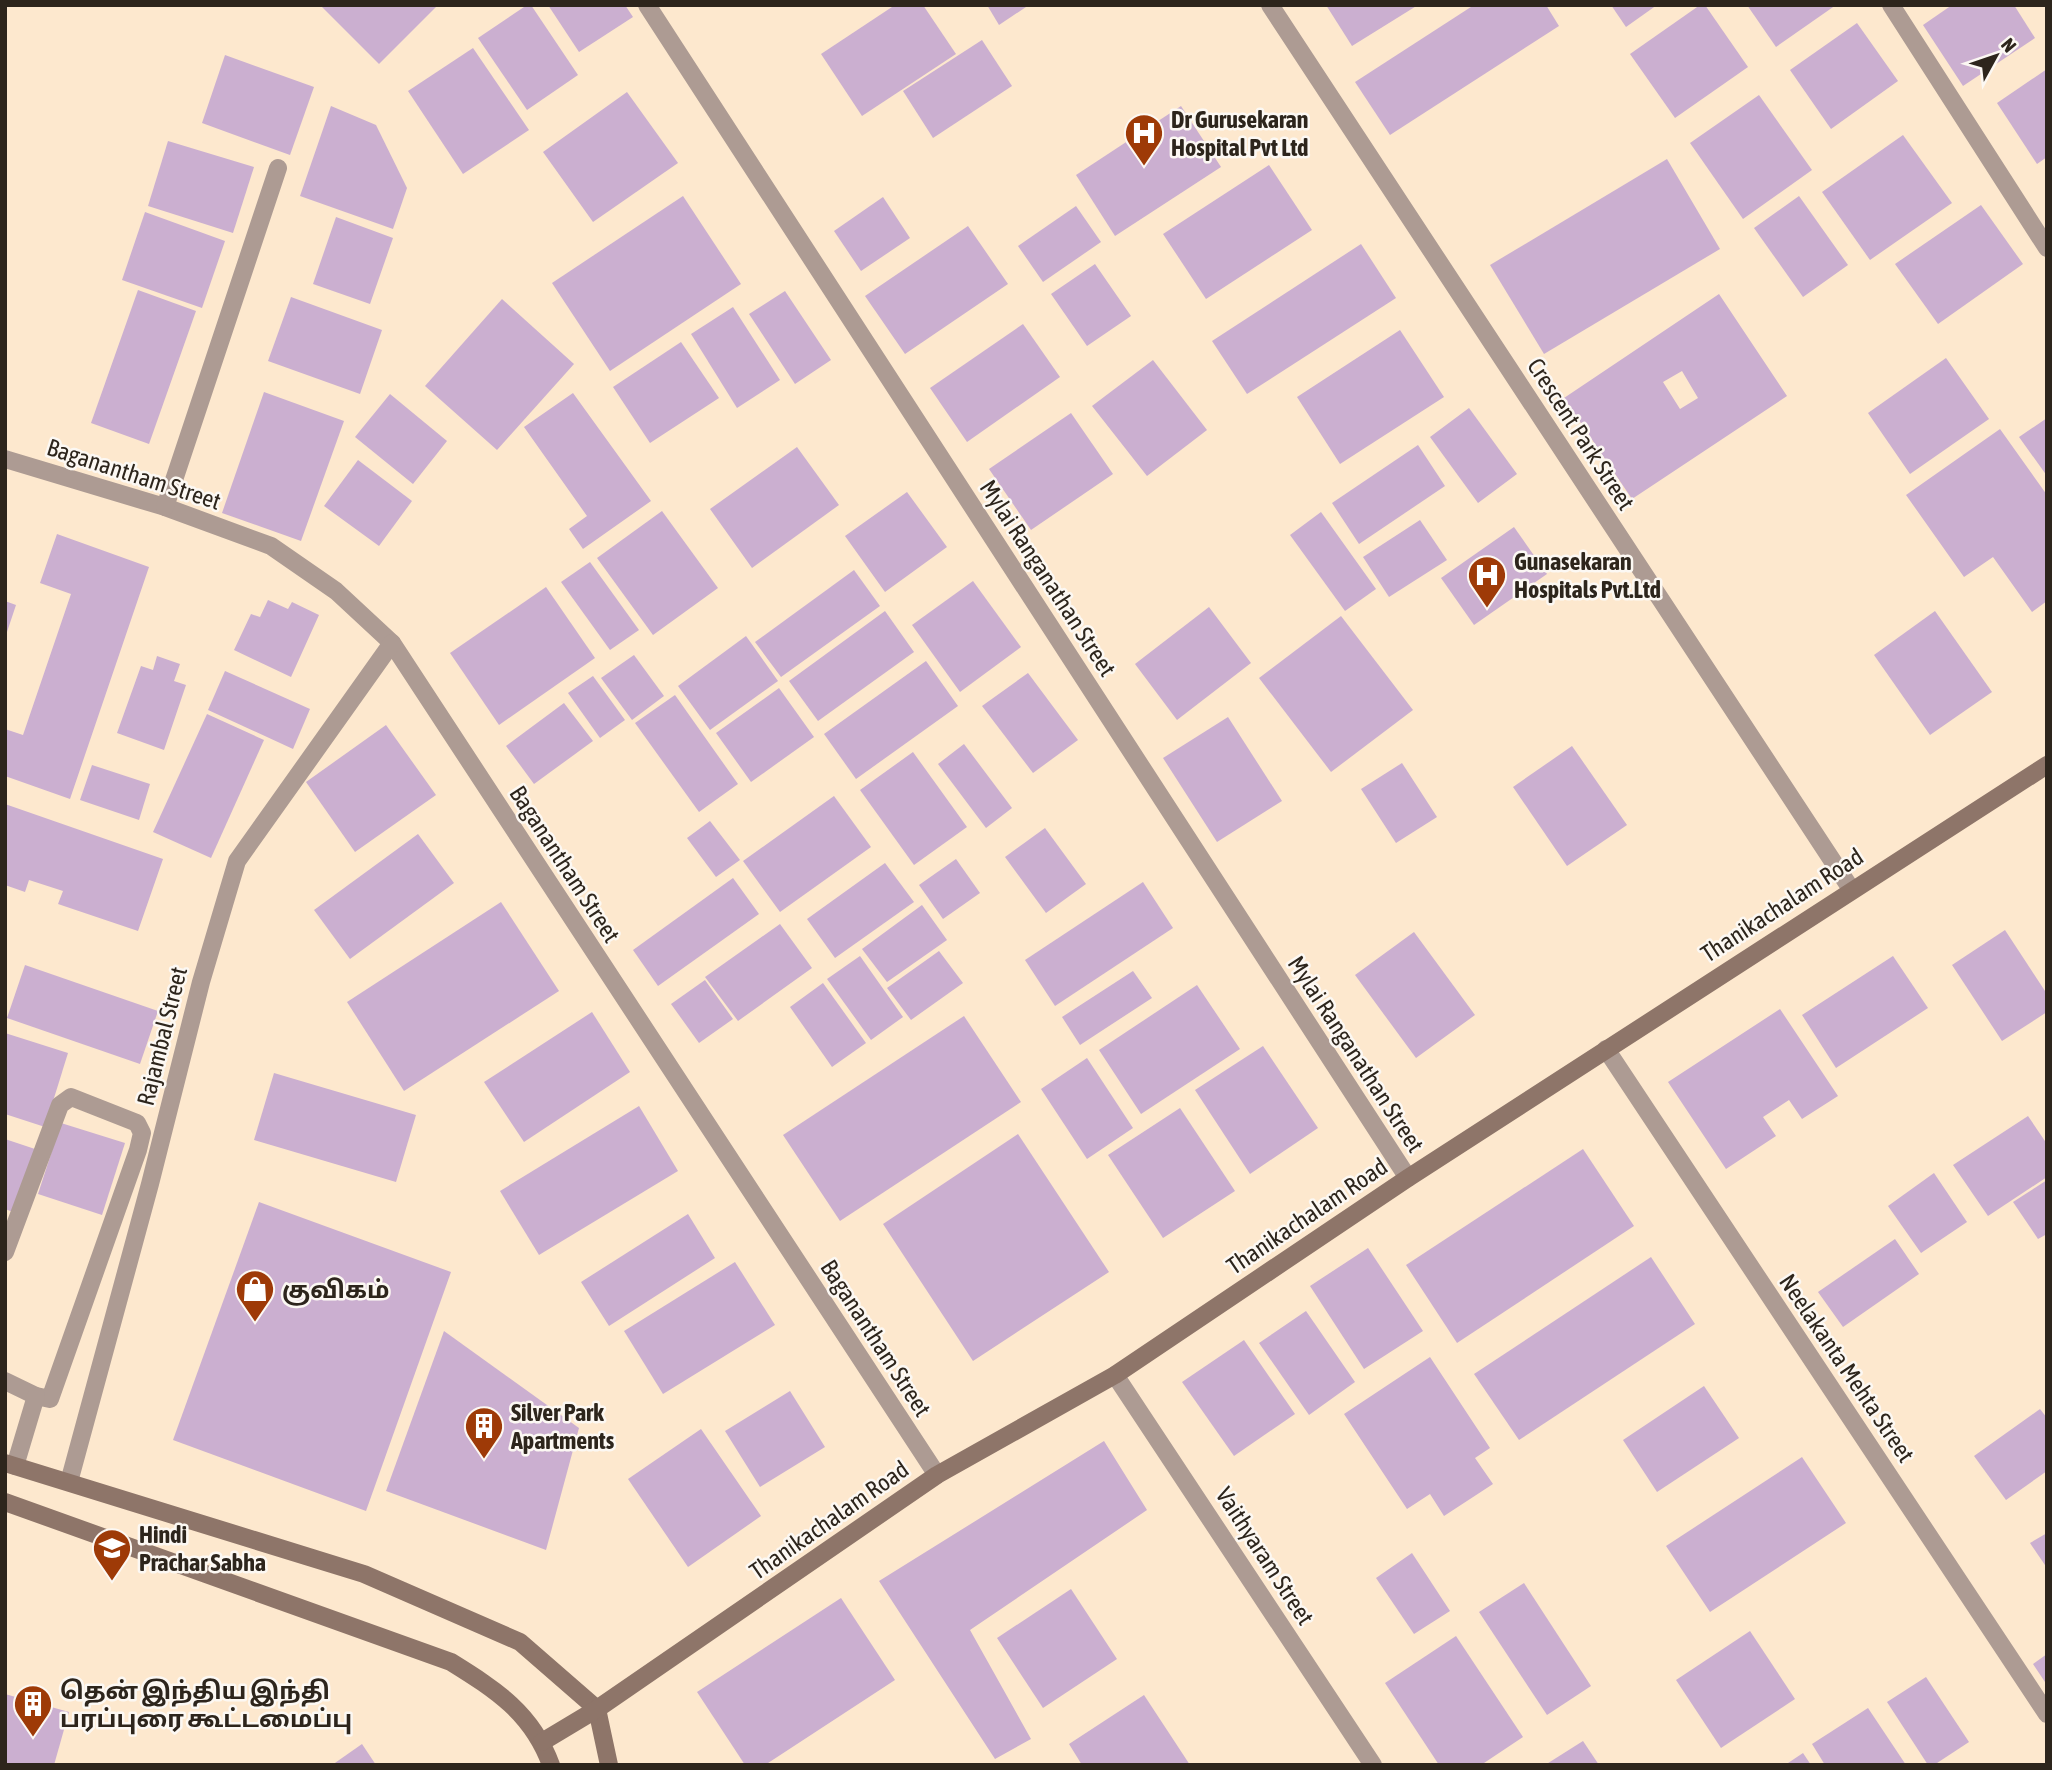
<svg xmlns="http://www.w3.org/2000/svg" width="2052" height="1770" font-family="'Asap Condensed','Noto Sans Tamil',sans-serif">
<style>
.building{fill:#cbafd0;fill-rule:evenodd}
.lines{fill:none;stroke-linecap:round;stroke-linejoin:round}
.street{stroke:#ad9b93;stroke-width:18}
.secondary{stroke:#8e7569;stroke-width:18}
.labels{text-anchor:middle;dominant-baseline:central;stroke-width:5;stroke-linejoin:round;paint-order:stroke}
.poi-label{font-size:24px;font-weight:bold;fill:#2d251c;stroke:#fcf8f3;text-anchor:start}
.street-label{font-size:24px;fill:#2d251c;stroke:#fcf8f3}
</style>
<rect width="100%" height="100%" fill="#fde8ce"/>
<g class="building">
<polygon points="320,5 438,5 379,64"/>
<polygon points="527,5 531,5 578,75 527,110 478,38"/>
<polygon points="548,5 625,5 633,17 579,52"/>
<polygon points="895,5 923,5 956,54 862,116 821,54"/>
<polygon points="987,5 1029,5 999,25"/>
<polygon points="1326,5 1418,5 1352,46"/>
<polygon points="1474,5 1546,5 1559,26 1390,135 1355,82"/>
<polygon points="1611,5 1657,5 1626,27"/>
<polygon points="1700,5 1705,5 1748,67 1675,118 1630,54"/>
<polygon points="1747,5 1836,5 1776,47"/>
<polygon points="1952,5 2014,5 2035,38 1963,86 1923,25"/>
<polygon points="1857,23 1898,81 1831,129 1790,70"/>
<polygon points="982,40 1012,86 933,138 903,91"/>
<polygon points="473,48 529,130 463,174 408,91"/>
<polygon points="225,55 314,87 290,155 202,123"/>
<polygon points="2047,69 2047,157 2037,164 1997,103"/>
<polygon points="627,92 678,163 593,222 543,152"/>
<polygon points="1759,95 1812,170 1743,219 1690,143"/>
<polygon points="331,106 376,125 407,188 393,229 300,196"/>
<polygon points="1181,106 1221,167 1115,236 1076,175"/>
<polygon points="1903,135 1952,203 1870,260 1822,192"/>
<polygon points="168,141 254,167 233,233 148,206"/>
<polygon points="1667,159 1720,249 1544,354 1490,265"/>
<polygon points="1269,165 1312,230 1206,299 1163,234"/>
<polygon points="683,196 741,284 610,371 552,283"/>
<polygon points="1799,196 1848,265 1803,297 1754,228"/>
<polygon points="883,197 910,238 861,271 834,231"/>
<polygon points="1981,205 2023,264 1938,324 1895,264"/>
<polygon points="1076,206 1101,242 1043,282 1018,246"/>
<polygon points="145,212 225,241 202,308 122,280"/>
<polygon points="336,217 393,238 370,304 313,284"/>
<polygon points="968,226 1008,284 905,354 865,296"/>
<polygon points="1361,244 1396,298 1247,394 1212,341"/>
<polygon points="1095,264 1131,316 1087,346 1051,294"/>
<polygon points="138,290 196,311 149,444 91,423"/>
<polygon points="785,291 831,360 795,384 749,314"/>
<path d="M 1719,294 L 1787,396 L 1632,499 L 1564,398 ZM 1682,371 L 1698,398 L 1680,409 L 1663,382 Z"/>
<polygon points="291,297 382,330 360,394 268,361"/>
<polygon points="502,299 574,364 497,450 425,386"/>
<polygon points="733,307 780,380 737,408 691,334"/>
<polygon points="1023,324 1060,377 967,442 930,388"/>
<polygon points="1400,330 1444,397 1340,464 1297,397"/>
<polygon points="681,342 719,398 650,443 613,387"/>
<polygon points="1946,358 1989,419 1910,474 1868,413"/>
<polygon points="1153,360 1207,430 1147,476 1092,406"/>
<polygon points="264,392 344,421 301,541 222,513"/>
<polygon points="573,393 651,501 583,549 569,529 587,516 524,427"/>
<polygon points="390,394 447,441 413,484 355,437"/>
<polygon points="1469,408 1517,474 1478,503 1430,437"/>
<polygon points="1071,413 1113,474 1031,530 989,469"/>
<polygon points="2047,418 2047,476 2019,437"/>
<polygon points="2000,429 2047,495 2047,601 2032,612 1993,557 1964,577 1906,495"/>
<polygon points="1418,445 1445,486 1359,544 1332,503"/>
<polygon points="797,447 839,505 752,568 710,509"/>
<polygon points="358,460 412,501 379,546 324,506"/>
<polygon points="907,492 947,547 885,592 845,536"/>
<polygon points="662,511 718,588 653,635 597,558"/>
<polygon points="1321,512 1376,589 1345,611 1290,535"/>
<polygon points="1420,520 1447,560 1389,597 1363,557"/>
<polygon points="1514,527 1547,574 1474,625 1441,578"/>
<polygon points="57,534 149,567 70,799 5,776 5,729 23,735 71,594 40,583"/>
<polygon points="590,562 639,630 610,650 561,582"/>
<polygon points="854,570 880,606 781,677 755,642"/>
<polygon points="973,581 1021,647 960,692 912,625"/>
<polygon points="546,587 595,658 499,725 450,653"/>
<polygon points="268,600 288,609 292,602 319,615 291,677 234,650 251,614 260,617"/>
<polygon points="5,601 16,605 6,635 5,635"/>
<polygon points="1209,607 1251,663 1177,720 1135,664"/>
<polygon points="885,611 914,652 818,721 789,681"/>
<polygon points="1935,611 1992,692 1930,735 1874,655"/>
<polygon points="1341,616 1413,710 1331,772 1259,678"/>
<polygon points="746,636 778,681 710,730 678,686"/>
<polygon points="634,655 664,696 632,720 601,678"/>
<polygon points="157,656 180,664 174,681 186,685 164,750 117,733 141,666 153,670"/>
<polygon points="926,661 958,706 856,779 824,734"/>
<polygon points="225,671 310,709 293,749 208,710"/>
<polygon points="1028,673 1078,740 1033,773 982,706"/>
<polygon points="593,676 625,720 600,738 568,693"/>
<polygon points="779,688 814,737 751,782 716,733"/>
<polygon points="675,695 738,784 699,812 635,723"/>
<polygon points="564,703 593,741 534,784 506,746"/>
<polygon points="207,714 264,740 211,858 153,832"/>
<polygon points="1228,717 1282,801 1217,842 1163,758"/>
<polygon points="386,725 436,795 355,852 306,782"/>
<polygon points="964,744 1012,808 986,828 938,764"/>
<polygon points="1572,746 1627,825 1567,866 1513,787"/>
<polygon points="913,752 967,827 914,865 860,790"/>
<polygon points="1402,763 1437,817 1396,843 1361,789"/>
<polygon points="92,765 150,784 139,820 80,800"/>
<polygon points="834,796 871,847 780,912 743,861"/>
<polygon points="5,804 163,859 138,931 58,904 63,891 29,880 25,892 5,885"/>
<polygon points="710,821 740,860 716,877 687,838"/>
<polygon points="1045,828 1086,884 1046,913 1005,857"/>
<polygon points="418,834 454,883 350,959 314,910"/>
<polygon points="956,859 980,893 943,919 919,885"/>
<polygon points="885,863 914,902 835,958 807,919"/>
<polygon points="733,878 759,914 658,986 633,950"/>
<polygon points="1143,882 1173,928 1055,1006 1025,960"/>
<polygon points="501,902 559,991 404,1091 347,1002"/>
<polygon points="922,905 947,940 887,982 862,949"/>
<polygon points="780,924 812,968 738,1021 705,977"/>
<polygon points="2005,930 2047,994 2047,1012 2002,1041 1952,965"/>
<polygon points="1414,932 1475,1015 1416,1058 1355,975"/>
<polygon points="939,951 963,983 911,1020 887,988"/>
<polygon points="860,956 903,1017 871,1040 827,979"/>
<polygon points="1893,956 1928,1008 1836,1068 1802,1015"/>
<polygon points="25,965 158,1011 140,1064 7,1018"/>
<polygon points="1133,971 1152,998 1080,1045 1062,1017"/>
<polygon points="705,980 733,1019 699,1043 671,1004"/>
<polygon points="823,983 866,1043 832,1067 790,1007"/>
<polygon points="1197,985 1240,1049 1141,1114 1099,1050"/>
<polygon points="1780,1009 1838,1096 1802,1119 1789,1100 1763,1117 1776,1136 1726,1169 1668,1082"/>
<polygon points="592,1012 630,1072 524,1142 484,1082"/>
<polygon points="964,1016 1021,1102 840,1221 783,1135"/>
<polygon points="5,1033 68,1053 45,1127 5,1114"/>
<polygon points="1263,1046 1318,1128 1250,1174 1195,1090"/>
<polygon points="1087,1058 1133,1128 1087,1159 1041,1089"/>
<polygon points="274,1073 416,1115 396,1182 254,1140"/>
<polygon points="639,1106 678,1171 539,1255 500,1191"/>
<polygon points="1180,1108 1235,1191 1163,1238 1108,1155"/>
<polygon points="2028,1116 2047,1144 2047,1177 1988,1216 1953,1165"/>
<polygon points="61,1123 125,1143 102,1215 38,1194"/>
<polygon points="1018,1134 1109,1272 973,1361 883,1224"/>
<polygon points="5,1139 35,1149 13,1212 5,1209"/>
<polygon points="1583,1149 1634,1226 1457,1343 1406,1265"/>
<polygon points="1934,1173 1967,1222 1921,1253 1888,1206"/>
<polygon points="2047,1180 2047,1234 2038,1239 2013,1202"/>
<polygon points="259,1202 451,1272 366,1511 173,1440"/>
<polygon points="688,1214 715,1258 609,1326 581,1282"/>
<polygon points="1895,1239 1919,1274 1843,1327 1818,1292"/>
<polygon points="1368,1248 1423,1331 1364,1369 1310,1286"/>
<polygon points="1651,1257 1695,1324 1519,1440 1474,1374"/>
<polygon points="735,1262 775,1325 663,1394 624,1331"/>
<polygon points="1306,1311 1355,1382 1309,1415 1259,1343"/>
<polygon points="444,1331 579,1428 546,1550 386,1491"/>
<polygon points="1244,1340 1295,1414 1234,1456 1182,1382"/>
<polygon points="1430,1357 1490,1448 1475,1458 1493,1484 1444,1516 1430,1494 1407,1509 1344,1414"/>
<polygon points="1704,1386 1739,1438 1657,1492 1623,1440"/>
<polygon points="790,1391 825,1447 760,1487 725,1431"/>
<polygon points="2040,1409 2047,1418 2047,1471 2006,1500 1974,1456"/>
<polygon points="701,1429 761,1516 688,1567 628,1479"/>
<polygon points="1104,1441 1147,1510 970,1630 1031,1739 995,1759 879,1581"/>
<polygon points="1802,1457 1846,1523 1710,1612 1666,1546"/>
<polygon points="2047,1533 2047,1568 2030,1543"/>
<polygon points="1412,1553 1450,1611 1414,1634 1376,1578"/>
<polygon points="1524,1583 1591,1686 1547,1715 1479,1612"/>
<polygon points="1071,1589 1117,1659 1043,1708 997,1638"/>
<polygon points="841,1598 895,1680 765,1765 745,1765 697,1692"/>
<polygon points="1750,1631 1795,1699 1721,1748 1676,1680"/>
<polygon points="1456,1636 1523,1737 1481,1765 1439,1765 1385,1683"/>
<polygon points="2047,1654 2047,1685 2033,1664"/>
<polygon points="1926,1677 1969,1742 1934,1765 1928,1765 1887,1702"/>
<polygon points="5,1694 69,1712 54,1765 5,1765"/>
<polygon points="1144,1695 1190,1765 1082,1765 1069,1744"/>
<polygon points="1868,1708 1906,1765 1825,1765 1812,1744"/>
<polygon points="1583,1741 1599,1765 1545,1765"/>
<polygon points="362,1744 376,1765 332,1765"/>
<polygon points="1803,1753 1811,1765 1785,1765"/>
</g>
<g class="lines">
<g class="street">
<polyline points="647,5 1408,1178"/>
<polyline points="1270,5 1851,889"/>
<polyline points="1891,5 2047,248"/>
<polyline points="5,459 165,507 271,546 336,591 392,643 937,1475"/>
<polyline points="165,507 278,168"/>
<polyline points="1606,1049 2047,1714"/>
<polyline points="5,1252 60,1105 71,1097 137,1123 142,1133 138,1150 50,1399 36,1396 5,1381"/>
<polyline points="1115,1375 1373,1765"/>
<polyline points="15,1466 36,1396"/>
<polyline points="69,1482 150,1184 201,982 237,861 392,643"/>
</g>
<g class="secondary">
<polyline points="5,1463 364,1574 520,1642 597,1709"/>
<path d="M 5,1502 L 451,1662 C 496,1690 532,1713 551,1765"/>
<polyline points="597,1709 609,1765"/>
<polyline points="542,1742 597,1709 937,1475 1115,1375 1408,1178 2047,765"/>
</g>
</g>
<defs>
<g id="hospital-pin" transform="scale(2.0125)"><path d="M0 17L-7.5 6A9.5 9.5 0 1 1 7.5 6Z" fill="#9e3a07" stroke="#fcf8f3"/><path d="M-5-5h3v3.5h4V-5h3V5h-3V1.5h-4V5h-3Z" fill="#fff"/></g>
<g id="shop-pin" transform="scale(2.0125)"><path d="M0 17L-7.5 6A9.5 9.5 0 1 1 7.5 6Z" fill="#9e3a07" stroke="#fcf8f3"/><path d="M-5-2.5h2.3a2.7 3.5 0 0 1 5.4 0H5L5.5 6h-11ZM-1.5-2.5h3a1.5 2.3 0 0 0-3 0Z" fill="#fff"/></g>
<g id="building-pin" transform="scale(2.0125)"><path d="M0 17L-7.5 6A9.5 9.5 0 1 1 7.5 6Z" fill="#9e3a07" stroke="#fcf8f3"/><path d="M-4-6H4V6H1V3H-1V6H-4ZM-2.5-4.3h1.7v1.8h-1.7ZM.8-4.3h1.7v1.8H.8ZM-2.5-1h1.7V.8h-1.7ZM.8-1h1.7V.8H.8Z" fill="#fff"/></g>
<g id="school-pin" transform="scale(2.0125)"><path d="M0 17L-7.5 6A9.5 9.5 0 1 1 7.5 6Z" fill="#9e3a07" stroke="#fcf8f3"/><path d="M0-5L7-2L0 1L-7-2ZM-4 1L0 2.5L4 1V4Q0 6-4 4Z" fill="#fff"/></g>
</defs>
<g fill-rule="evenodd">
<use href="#hospital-pin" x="1144" y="133"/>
<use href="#hospital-pin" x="1487" y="575"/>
<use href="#shop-pin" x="255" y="1289"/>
<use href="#building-pin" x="484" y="1426"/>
<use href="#school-pin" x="112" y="1548"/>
<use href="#building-pin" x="33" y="1704"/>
</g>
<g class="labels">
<g class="poi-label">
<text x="1171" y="119">Dr Gurusekaran<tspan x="1171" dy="28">Hospital Pvt Ltd</tspan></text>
<text x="1514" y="561">Gunasekaran<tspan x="1514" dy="28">Hospitals Pvt.Ltd</tspan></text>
<text x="282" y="1289">குவிகம்</text>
<text x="511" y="1412">Silver Park<tspan x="511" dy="28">Apartments</tspan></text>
<text x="139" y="1534">Hindi<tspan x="139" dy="28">Prachar Sabha</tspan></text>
<text x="60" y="1690">தென் இந்திய இந்தி<tspan x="60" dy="28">பரப்புரை கூட்டமைப்பு</tspan></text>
</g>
<g class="street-label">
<text transform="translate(1581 434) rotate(57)">Crescent Park Street</text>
<text transform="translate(134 474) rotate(18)">Baganantham Street</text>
<text transform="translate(1048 578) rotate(57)">Mylai Ranganathan Street</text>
<text transform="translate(565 864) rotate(57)">Baganantham Street</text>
<text transform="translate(1782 905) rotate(-33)">Thanikachalam Road</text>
<text transform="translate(162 1036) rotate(-76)">Rajambal Street</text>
<text transform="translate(1356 1054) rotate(57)">Mylai Ranganathan Street</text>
<text transform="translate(1307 1216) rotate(-34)">Thanikachalam Road</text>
<text transform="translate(876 1338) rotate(57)">Baganantham Street</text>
<text transform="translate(1847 1368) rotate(56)">Neelakanta Mehta Street</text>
<text transform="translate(829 1520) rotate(-35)">Thanikachalam Road</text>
<text transform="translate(1265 1556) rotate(57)">Vaithyaram Street</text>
</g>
</g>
<rect width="2052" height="1770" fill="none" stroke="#2d251c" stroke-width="14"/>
<g transform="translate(1996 56) rotate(50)" stroke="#fcf8f3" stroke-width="5" paint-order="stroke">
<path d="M0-5L12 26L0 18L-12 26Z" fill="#2d251c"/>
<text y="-10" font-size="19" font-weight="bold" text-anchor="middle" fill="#2d251c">N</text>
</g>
</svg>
